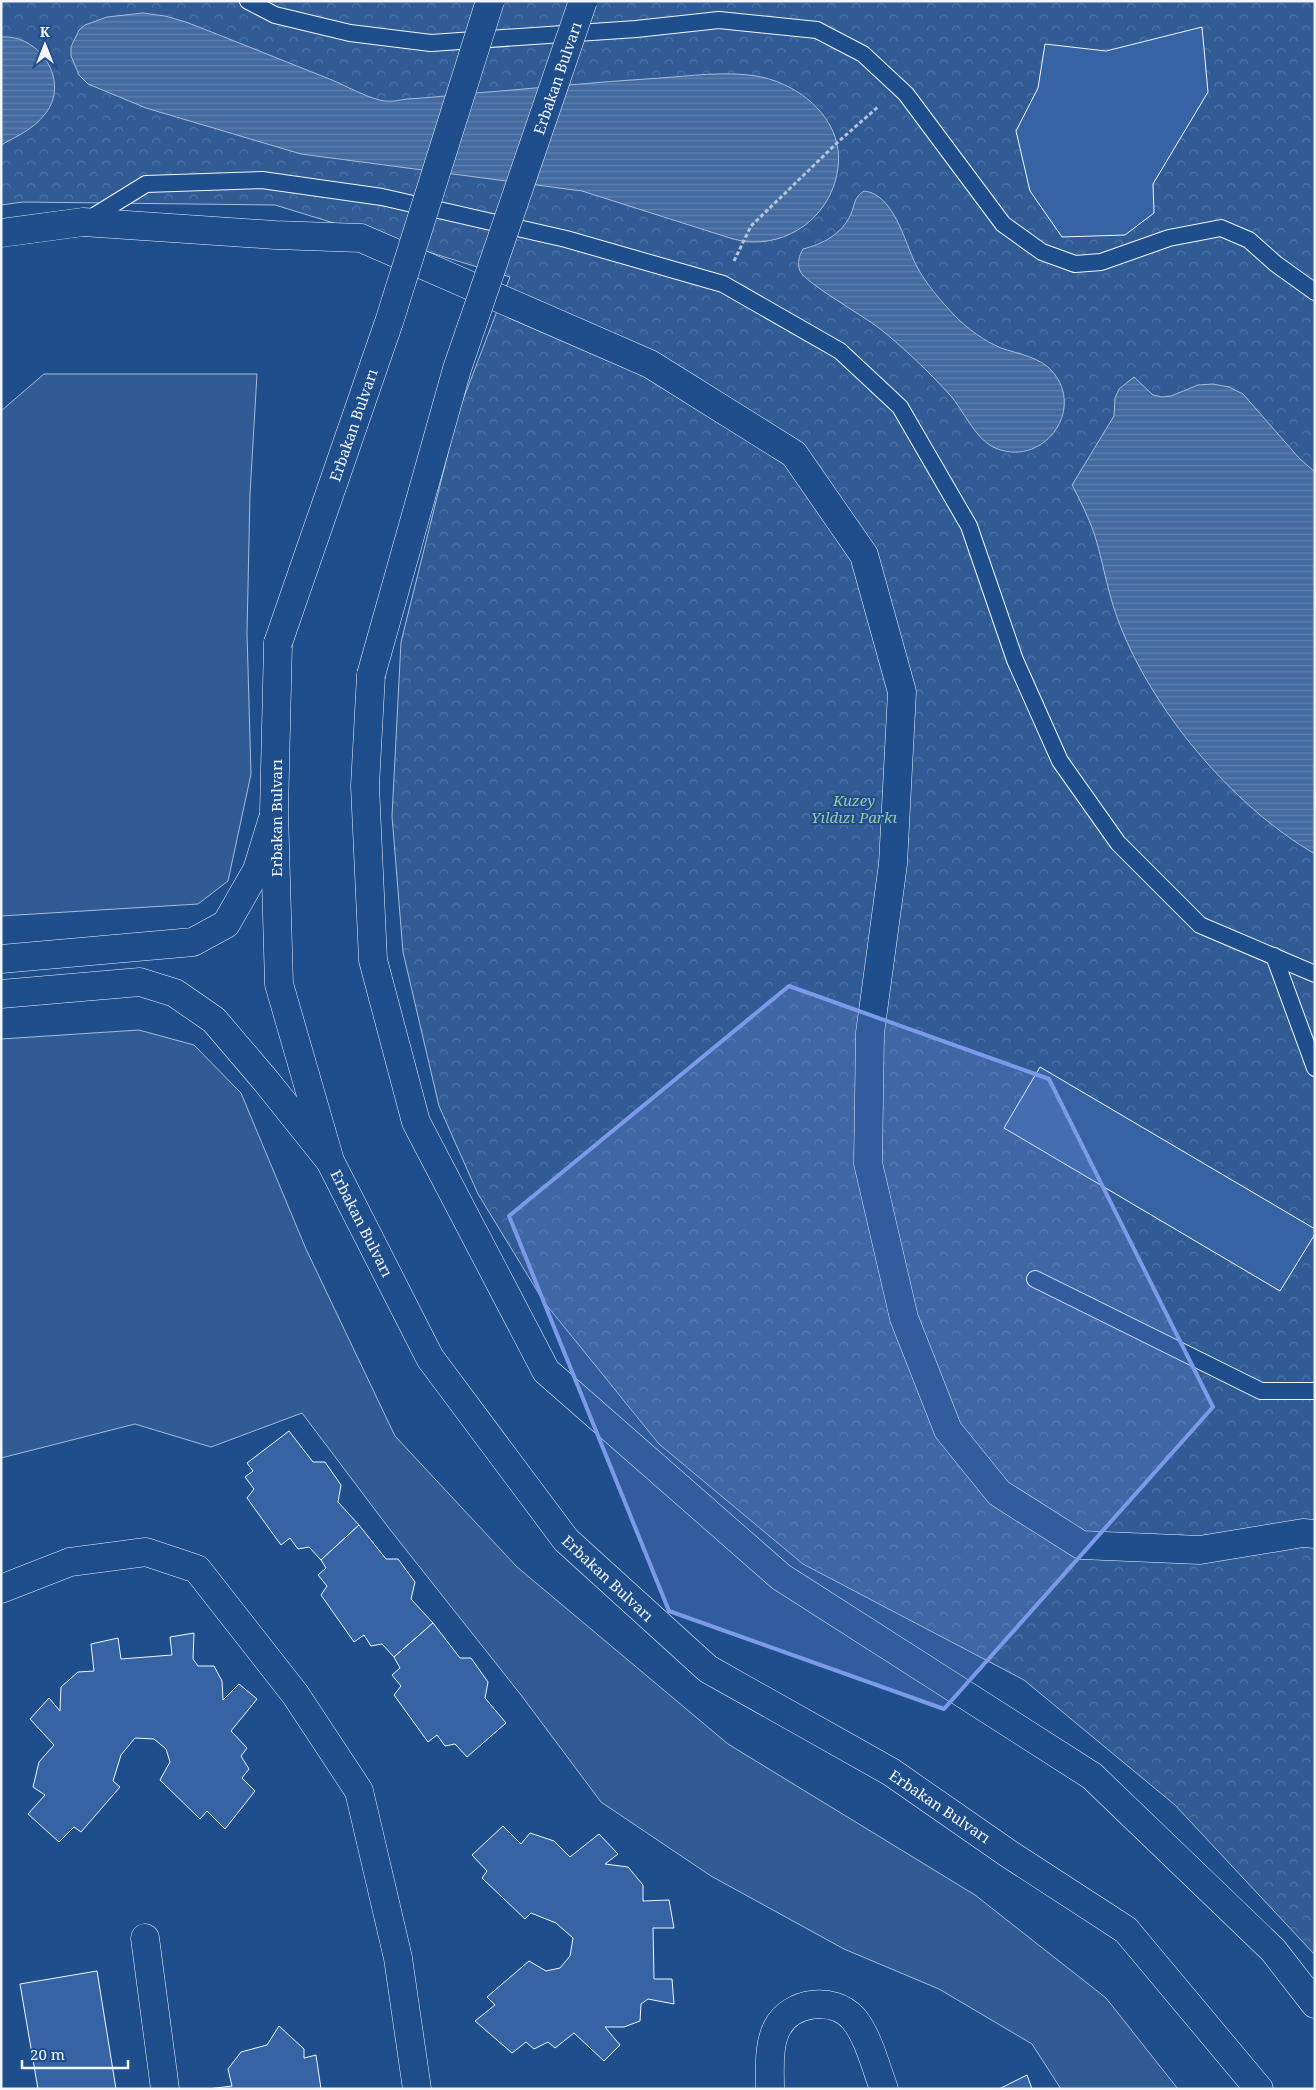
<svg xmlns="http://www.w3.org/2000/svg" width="1316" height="2090" font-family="'Noto Serif',serif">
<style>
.built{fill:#305b95;stroke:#a8bbd7}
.forest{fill:url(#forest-crowns);stroke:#a8bbd7}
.water{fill:url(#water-rules);stroke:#a8bbd7}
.building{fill:#3563a3;stroke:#f2f6ff}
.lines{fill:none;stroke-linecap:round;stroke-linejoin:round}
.lane-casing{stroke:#f2f6ff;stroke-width:18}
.street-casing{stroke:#f2f6ff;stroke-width:29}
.secondary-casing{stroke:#f2f6ff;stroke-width:29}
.highway-casing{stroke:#f2f6ff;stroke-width:29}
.path{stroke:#b3c4dc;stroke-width:3;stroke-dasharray:4 2.5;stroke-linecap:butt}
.lane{stroke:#1f4e8c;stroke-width:16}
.street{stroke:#1f4e8c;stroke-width:28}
.secondary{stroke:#1f4e8c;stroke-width:28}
.highway{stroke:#1f4e8c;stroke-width:28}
.highway-bridge-casing{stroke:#f2f6ff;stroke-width:29;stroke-linecap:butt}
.highway-bridge{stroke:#1f4e8c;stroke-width:28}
.marked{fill:#7d9aea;fill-opacity:0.2;stroke:#7d9aea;stroke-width:4;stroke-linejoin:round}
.labels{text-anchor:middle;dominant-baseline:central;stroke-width:4;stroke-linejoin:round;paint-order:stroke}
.street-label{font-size:15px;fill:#f2f6ff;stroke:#1f4e8c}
.park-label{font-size:15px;font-style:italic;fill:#97c8a6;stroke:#1f4e8c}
</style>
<defs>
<pattern id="forest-crowns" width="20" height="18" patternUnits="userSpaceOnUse" patternTransform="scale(1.25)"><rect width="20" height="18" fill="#305b95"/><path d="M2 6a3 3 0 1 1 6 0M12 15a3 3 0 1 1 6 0" fill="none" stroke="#4e73a5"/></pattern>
<pattern id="water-rules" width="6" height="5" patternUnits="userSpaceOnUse" patternTransform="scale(1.25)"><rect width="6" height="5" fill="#446ba0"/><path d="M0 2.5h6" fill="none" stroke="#5f81ae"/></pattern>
</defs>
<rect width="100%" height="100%" fill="#1f4e8c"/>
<g class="built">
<polygon points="44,374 257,374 250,494 247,633 251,774 228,881 198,904 1,916 1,411"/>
<polygon points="139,1030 194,1045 241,1093 306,1249 395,1436 517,1567 728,1744 975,1895 1106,1998 1178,2089 1061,2089 1032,2044 939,1989 844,1949 711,1876 601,1802 521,1695 388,1527 302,1413 211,1447 135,1424 1,1458 1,1039"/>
</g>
<polygon class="forest" points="1,1 1315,1 1315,1955 1175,1805 1024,1680 803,1564 659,1444 544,1302 478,1194 439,1106 403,952 392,816 401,642 458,413 510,277 275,205 23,202 1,205"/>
<g class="water">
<path d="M 143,13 L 165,16 L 186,22 C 235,41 284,61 332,80 C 346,86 372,100 385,101 C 392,102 400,100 407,99 C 426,98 445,96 464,94 C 529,89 594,82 660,78 C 691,76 724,71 756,76 C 799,83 844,119 838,167 C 833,211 796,243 752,242 C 745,242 737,240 730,238 L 582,191 L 301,154 L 146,108 L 88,84 L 79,75 L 71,56 L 71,47 L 79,30 L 85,25 L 107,17 Z"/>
<path d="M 1,37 C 40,34 71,82 45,114 C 34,129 17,136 1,145 Z"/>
<path d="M 864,191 C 894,194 905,243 916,265 C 926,284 940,300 955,316 C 968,329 984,341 1001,348 C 1018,354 1040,357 1052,371 C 1087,411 1041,470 993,447 C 974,437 964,411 950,395 C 928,371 904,348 879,328 C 865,317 804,282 800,271 C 797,263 799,256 803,249 C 823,244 842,234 851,214 C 855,204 854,197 864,191 Z"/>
<path d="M 1134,377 L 1153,395 L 1162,397 L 1171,396 L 1198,385 L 1213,384 L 1229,387 L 1243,394 L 1299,458 L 1315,472 L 1315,854 C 1232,806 1149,707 1117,617 C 1107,590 1103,561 1094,533 C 1088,516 1080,500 1072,485 L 1114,416 L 1115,398 L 1119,389 Z"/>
</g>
<g class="building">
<polygon points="1202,27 1208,92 1153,184 1154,213 1125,235 1062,237 1030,191 1016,131 1038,88 1045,44 1106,51"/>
<polygon points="1040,1067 1315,1229 1315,1234 1280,1291 1004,1128"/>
<polygon points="289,1431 313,1462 325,1462 341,1485 338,1502 359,1525 321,1560 309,1547 298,1549 290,1538 281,1545 247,1498 254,1489 245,1477 253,1471 247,1463"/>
<polygon points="359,1525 386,1559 398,1559 415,1582 411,1599 433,1623 394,1657 382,1644 371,1646 364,1635 354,1642 321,1595 327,1586 318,1575 326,1568 321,1560"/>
<polygon points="433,1623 460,1658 471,1658 488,1682 485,1698 506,1723 467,1757 455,1744 445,1746 437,1735 428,1742 394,1695 401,1686 392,1675 400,1668 394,1657"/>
<polygon points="194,1633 193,1659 198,1666 214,1666 222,1681 223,1700 239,1684 257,1699 231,1731 247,1748 241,1756 249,1769 242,1778 255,1791 225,1829 207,1811 200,1819 160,1780 170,1762 166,1749 154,1739 135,1738 121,1755 113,1781 120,1787 81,1832 74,1827 59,1842 28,1814 45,1795 33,1787 39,1762 54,1745 30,1719 49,1698 60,1711 61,1687 78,1672 94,1671 91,1644 118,1638 121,1659 172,1655 170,1637"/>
<polygon points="503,1826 521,1844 530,1833 554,1841 570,1857 599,1834 618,1854 605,1864 628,1867 643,1885 643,1901 669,1900 674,1928 653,1928 654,1979 672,1979 674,2004 648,1999 641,2004 640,2021 624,2027 605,2027 620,2045 604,2061 574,2033 555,2048 548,2042 534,2049 526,2042 512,2053 475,2021 495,2005 487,1997 529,1961 546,1971 560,1968 570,1956 573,1938 556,1923 531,1913 525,1919 482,1878 487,1871 472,1855"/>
<polygon points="97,1971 116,2089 38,2089 20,1984"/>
<polygon points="279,2026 304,2049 304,2058 316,2055 321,2089 208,2089 232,2086 228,2069 241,2052 267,2045"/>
<polygon points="1027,2075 1032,2089 999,2089"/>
</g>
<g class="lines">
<g class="lane-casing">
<g id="lane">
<polyline points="248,1 275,15 350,33 431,43 636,29 719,20 817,30 863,54 906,94 1003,224 1042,252 1075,264 1101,262 1169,238 1221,228 1249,240 1276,264 1315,292"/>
<polyline points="86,221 146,184 262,180 382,197 566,239 723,284 840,351 900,407 969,526 1015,660 1060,761 1118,843 1200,925 1315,974"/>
<polyline points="1274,956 1315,1068"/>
<polyline points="1035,1279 1261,1391 1315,1391"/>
</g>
</g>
<g class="street-casing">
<g id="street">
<polyline points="1,1589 70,1562 146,1552 197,1569 295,1694 359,1791 398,1958 417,2089"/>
<polyline points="145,1938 165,2089"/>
<path d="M 770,2089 C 770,2069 768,2045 777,2028 C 791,2001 833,1996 853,2018 C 868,2035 876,2068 884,2089"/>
</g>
</g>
<g class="secondary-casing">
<g id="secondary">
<polyline points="1,233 83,222 275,235 361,238 650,364 794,454 864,555 902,692 893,864 870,1033 868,1163 904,1318 948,1430 999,1493 1081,1545 1200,1550 1303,1533 1315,1534"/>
<polyline points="1,959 193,942 226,924 257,870 272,821"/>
<polyline points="1,994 140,982 175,993 214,1020 266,1081 330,1161"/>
</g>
</g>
<g class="highway-casing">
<g id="highway">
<polyline points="278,643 274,812 279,984 330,1161 430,1358 566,1540 708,1669 891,1772 1009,1854 1126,1930 1259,2089"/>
<polyline points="371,675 365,786 373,960 416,1122 546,1371 781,1577 1092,1776 1273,1950 1315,2004"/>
</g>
</g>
<polyline class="path" points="734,261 751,226 838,142 879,106"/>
<use href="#lane" class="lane"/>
<use href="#street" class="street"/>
<use href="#secondary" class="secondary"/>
<use href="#highway" class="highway"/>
<g class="highway-bridge-casing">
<g id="highway-bridge">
<polyline points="278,643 389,322 490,1"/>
<polyline points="371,675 457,369 583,1"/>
</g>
</g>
<use href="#highway-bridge" class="highway-bridge"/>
</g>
<path class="marked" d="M 789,986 L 1049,1079 L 1213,1407 L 944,1709 L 669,1611 L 509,1216 Z"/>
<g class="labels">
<g class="street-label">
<text transform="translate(557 78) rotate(-71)">Erbakan Bulvarı</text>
<text transform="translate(353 425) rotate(-71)">Erbakan Bulvarı</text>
<text transform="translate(276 818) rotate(-90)">Erbakan Bulvarı</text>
<text transform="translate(362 1223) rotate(63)">Erbakan Bulvarı</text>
<text transform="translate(608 1578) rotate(43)">Erbakan Bulvarı</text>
<text transform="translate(940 1806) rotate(34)">Erbakan Bulvarı</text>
</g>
<g class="park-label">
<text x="854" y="800">Kuzey<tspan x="854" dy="17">Yıldızı Parkı</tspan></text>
</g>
</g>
<rect width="1316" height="2090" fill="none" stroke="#f2f6ff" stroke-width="5"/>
<g transform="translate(45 45)" stroke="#1f4e8c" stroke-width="4" paint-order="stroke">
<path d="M0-4L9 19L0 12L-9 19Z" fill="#f2f6ff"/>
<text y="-8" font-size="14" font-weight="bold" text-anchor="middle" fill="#f2f6ff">K</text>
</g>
<path d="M22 2060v8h106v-8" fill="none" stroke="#f2f6ff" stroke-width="2.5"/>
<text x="30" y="2060" font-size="15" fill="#f2f6ff" stroke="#1f4e8c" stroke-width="4" paint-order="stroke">20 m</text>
</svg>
